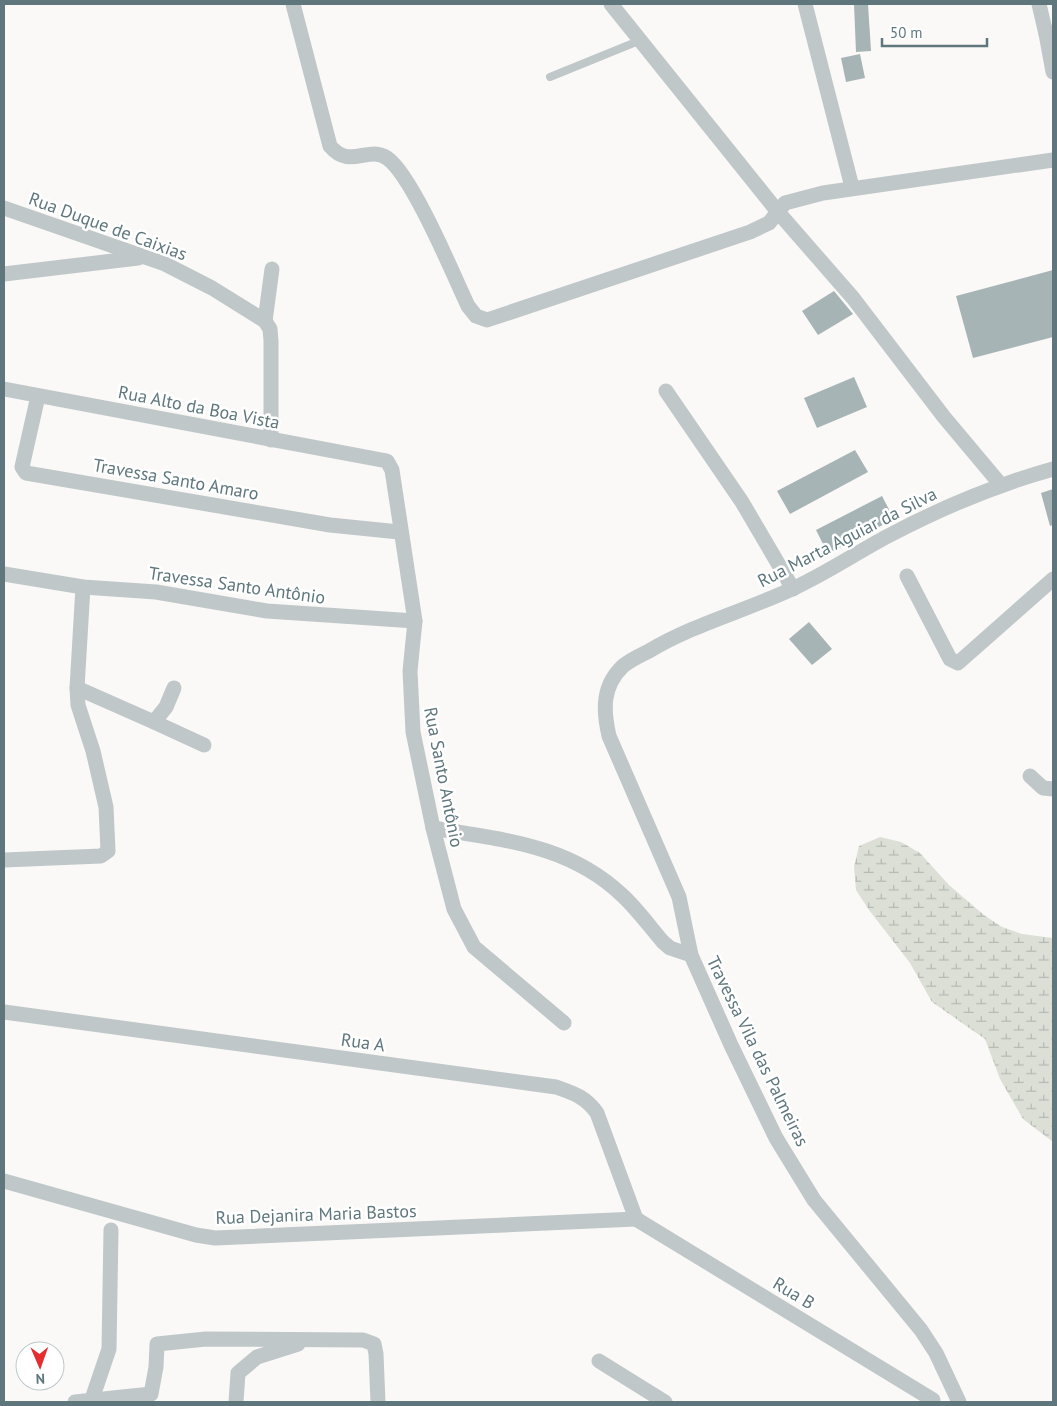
<svg xmlns="http://www.w3.org/2000/svg" width="1057" height="1406" font-family="'PT Sans',sans-serif">
<style>
.wetland{fill:url(#wetland-marsh)}
.building{fill:#a7b4b6}
.lines{fill:none;stroke-linecap:round;stroke-linejoin:round}
.lane{stroke:#c0c7c9;stroke-width:8}
.street{stroke:#c0c7c9;stroke-width:15}
.labels{text-anchor:middle;dominant-baseline:central;stroke-width:5;stroke-linejoin:round;paint-order:stroke}
.street-label{font-size:18px;fill:#5f777c;stroke:#fff}
</style>
<defs>
<pattern id="wetland-marsh" width="20" height="14" patternUnits="userSpaceOnUse" patternTransform="scale(1.25)"><rect width="20" height="14" fill="#dbdfd6"/><path d="M1 5h8M5 5V1M11 12h8M15 12V8" fill="none" stroke="#b5bab3"/></pattern>
</defs>
<rect width="100%" height="100%" fill="#faf9f7"/>
<polygon class="wetland" points="880,837 901,842 920,853 949,885 984,915 1002,927 1022,934 1053,938 1053,1142 1023,1119 1000,1079 985,1039 932,1002 910,963 869,910 856,890 854,867 859,846"/>
<g class="building">
<polygon points="854,4 868,4 871,51 856,52"/>
<polygon points="860,54 865,78 846,82 841,58"/>
<polygon points="1053,270 1053,337 973,358 956,296"/>
<polygon points="834,291 853,314 818,335 802,311"/>
<polygon points="854,377 867,407 817,428 804,398"/>
<polygon points="855,450 868,472 790,514 777,491"/>
<polygon points="1053,489 1053,525 1050,526 1041,493"/>
<polygon points="882,496 894,519 828,554 816,530"/>
<polygon points="809,622 832,649 812,665 789,639"/>
</g>
<g class="lines">
<polyline class="lane" points="550,77 641,40"/>
<g class="street">
<path d="M 293,4 L 330,146 C 350,170 368,145 387,158 C 412,175 453,274 468,306 L 476,316 L 487,320 L 750,232 L 769,223 L 785,203 L 823,193 L 1053,160"/>
<polyline points="611,4 778,212 853,298 944,417 1001,485"/>
<polyline points="805,4 852,187"/>
<polyline points="1039,4 1046,34"/>
<polyline points="1053,33 1046,34 1053,72"/>
<polyline points="4,208 165,264 212,288 265,321 270,329 271,341 271,440"/>
<polyline points="4,274 138,258"/>
<polyline points="265,321 272,269"/>
<polyline points="4,389 387,461 392,470 415,621 410,671 413,732 433,828 454,909 474,947 564,1023"/>
<polyline points="666,391 742,502 793,589"/>
<polyline points="38,396 22,467 26,473 330,525 399,532"/>
<polyline points="4,574 83,587 156,592 267,611 415,621"/>
<polyline points="907,576 950,659 958,663 1053,579"/>
<polyline points="77,688 154,722 166,707 174,688"/>
<polyline points="154,722 204,745"/>
<polyline points="1030,776 1043,788 1053,789"/>
<path d="M 433,828 C 502,840 569,844 623,896 C 638,910 650,927 663,942 L 670,948 L 691,955"/>
<polyline points="4,860 101,856 108,851 106,807 93,751 78,705 77,688 83,587"/>
<path d="M 4,1012 L 556,1087 C 573,1093 586,1097 597,1113 L 636,1219"/>
<polyline points="4,1181 196,1235 215,1238 636,1219"/>
<polyline points="636,1219 933,1400"/>
<polyline points="599,1361 665,1402"/>
<polyline points="92,1399 109,1349 111,1230"/>
<polyline points="75,1402 151,1394 156,1367 157,1344 206,1339 363,1340 374,1344 376,1354 378,1402"/>
<polyline points="236,1402 238,1373 257,1357 298,1344"/>
<path d="M 959,1402 L 936,1353 L 921,1330 L 814,1200 L 776,1138 L 731,1045 L 691,955 L 679,897 L 609,736 C 603,710 602,686 623,666 C 630,660 641,655 649,651 C 694,624 745,611 792,589 C 825,574 856,553 888,536 C 941,508 996,485 1053,469"/>
</g>
</g>
<g class="labels">
<g class="street-label">
<text transform="translate(108 226) rotate(20)">Rua Duque de Caixias</text>
<text transform="translate(199 407) rotate(11)">Rua Alto da Boa Vista</text>
<text transform="translate(176 479) rotate(10)">Travessa Santo Amaro</text>
<text transform="translate(847 537) rotate(-27)">Rua Marta Aguiar da Silva</text>
<text transform="translate(237 585) rotate(8)">Travessa Santo Antônio</text>
<text transform="translate(444 777) rotate(79)">Rua Santo Antônio</text>
<text transform="translate(363 1042) rotate(8)">Rua A</text>
<text transform="translate(758 1051) rotate(64)">Travessa Vila das Palmeiras</text>
<text transform="translate(316 1214) rotate(-2)">Rua Dejanira Maria Bastos</text>
<text transform="translate(794 1293) rotate(31)">Rua B</text>
</g>
</g>
<rect width="1057" height="1406" fill="none" stroke="#5f777c" stroke-width="10"/>
<g transform="translate(40 1366) rotate(178)"><circle r="24" fill="#ffffff" stroke="#bfc9cb"/>
<path d="M0-4L9 19L0 12L-9 19Z" fill="#e52c2e"/>
<text y="-8" font-size="14" font-weight="bold" text-anchor="middle" fill="#5f777c">N</text>
</g>
<path d="M882 38v8h105v-8" fill="none" stroke="#5f777c" stroke-width="2.5"/>
<text x="890" y="38" font-size="15" fill="#5f777c" stroke="#ffffff" stroke-width="4" paint-order="stroke">50 m</text>
</svg>
